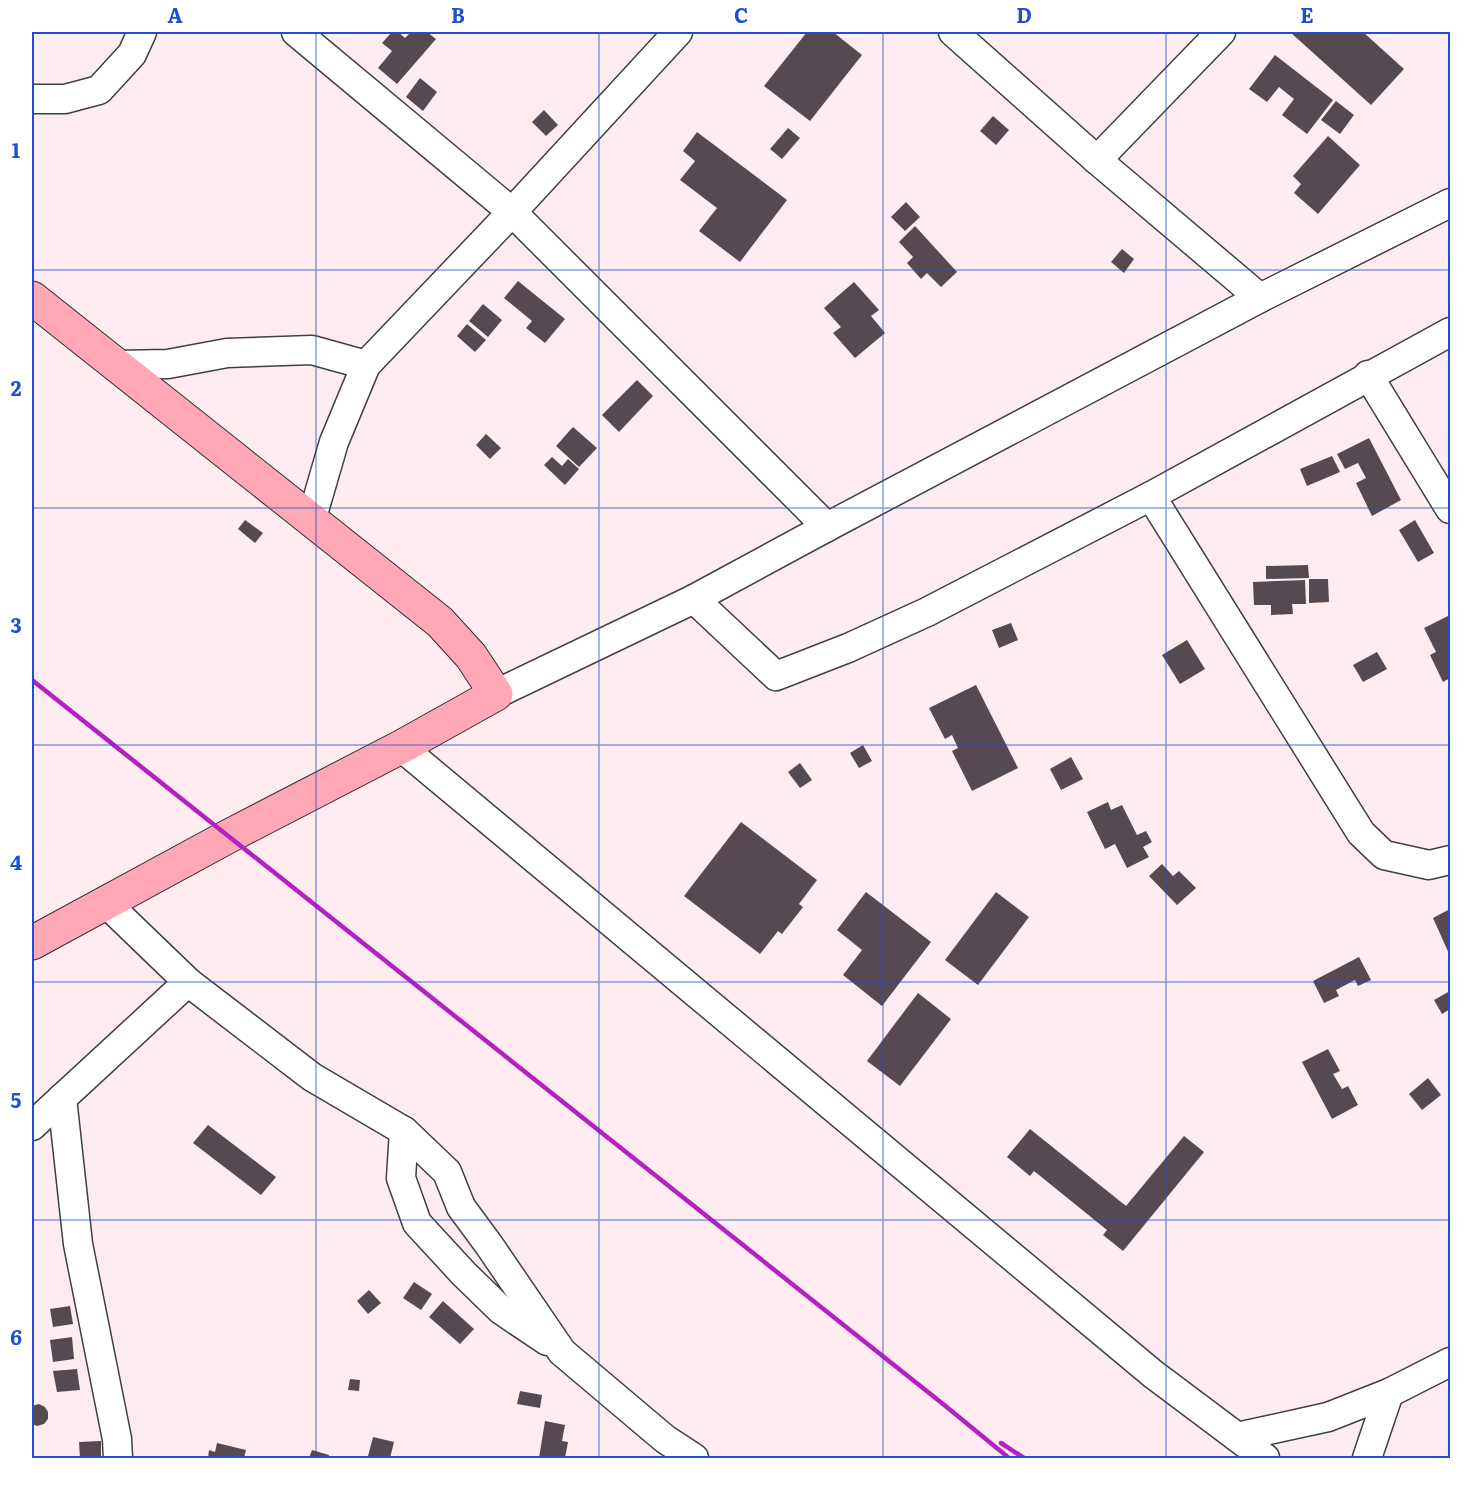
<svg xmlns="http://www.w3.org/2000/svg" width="1482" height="1490" font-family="Literata,serif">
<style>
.building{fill:#564951}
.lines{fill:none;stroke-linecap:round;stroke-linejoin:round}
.street-casing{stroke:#404040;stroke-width:31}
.secondary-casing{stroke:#2f2f2f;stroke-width:35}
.street{stroke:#fff;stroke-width:28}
.secondary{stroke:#ffa7b4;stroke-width:33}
.rail{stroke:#b322c0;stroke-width:4.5}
.grid{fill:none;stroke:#1d4ed8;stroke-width:1.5;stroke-opacity:0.55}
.neatline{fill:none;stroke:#1d4ed8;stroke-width:2}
.grid-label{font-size:20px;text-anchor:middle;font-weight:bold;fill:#1d4ed8}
</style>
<rect width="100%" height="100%" fill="#ffecf1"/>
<g class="building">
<polygon points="392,32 398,32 405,38 411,32 427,32 436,39 397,84 378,68 392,51 382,43"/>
<polygon points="807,32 833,32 862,55 810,121 764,86"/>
<polygon points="1290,32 1363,32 1404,69 1371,105"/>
<polygon points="1275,55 1333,100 1307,134 1282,115 1294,99 1279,87 1267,102 1249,89"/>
<polygon points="420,78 437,92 423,111 406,97"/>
<polygon points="1336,101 1354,115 1340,134 1321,120"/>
<polygon points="544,110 558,125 546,136 532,122"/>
<polygon points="993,116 1009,130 996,145 980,131"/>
<polygon points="788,128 800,138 782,159 770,149"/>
<polygon points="697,132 787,200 740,262 699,231 717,208 680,180 695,161 683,151"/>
<polygon points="1328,136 1360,165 1318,214 1294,193 1301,184 1293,176"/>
<polygon points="906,202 920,217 905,231 891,217"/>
<polygon points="915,226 957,272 941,287 927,273 921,279 907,263 913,257 899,242"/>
<polygon points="1122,249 1134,259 1124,273 1111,262"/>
<polygon points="518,281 565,319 545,343 526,328 532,321 504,298"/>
<polygon points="854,282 879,310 871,316 885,333 855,358 833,333 841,327 824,308"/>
<polygon points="483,304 502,320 488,337 469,321"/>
<polygon points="467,324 486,340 475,352 457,336"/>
<polygon points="637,380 653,396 619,432 602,415"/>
<polygon points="573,427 597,448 579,467 556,446"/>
<polygon points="486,434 501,448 490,459 476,445"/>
<polygon points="1369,438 1401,500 1372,516 1356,483 1366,478 1358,463 1345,469 1337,454"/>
<polygon points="1332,456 1340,472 1307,486 1300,469"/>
<polygon points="552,457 562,466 568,459 579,469 565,485 544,465"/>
<polygon points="245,520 263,533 255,543 238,529"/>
<polygon points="1415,520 1434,553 1418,562 1399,530"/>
<polygon points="1308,565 1309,578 1266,579 1266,566"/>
<polygon points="1309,579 1328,579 1329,602 1309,603"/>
<polygon points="1305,580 1306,604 1292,604 1293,614 1271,615 1271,605 1254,605 1253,582"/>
<polygon points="1450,615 1450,678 1443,682 1430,655 1436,652 1424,628"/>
<polygon points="1011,623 1018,640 999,648 992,630"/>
<polygon points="1187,640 1205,669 1180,684 1162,655"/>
<polygon points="1377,652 1387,669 1363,682 1353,665"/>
<polygon points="976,685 1018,768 972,791 952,751 958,748 952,735 945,739 929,708"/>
<polygon points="863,745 872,761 859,768 850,753"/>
<polygon points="1071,757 1083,779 1061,790 1050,769"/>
<polygon points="800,763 812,780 800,788 788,772"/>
<polygon points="1108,802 1111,810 1122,805 1137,835 1146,831 1152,842 1143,847 1149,857 1127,868 1115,844 1105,849 1087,812"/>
<polygon points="741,822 817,880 799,904 803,907 782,934 778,931 760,954 684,896"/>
<polygon points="1162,864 1173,876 1179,871 1196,888 1177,905 1149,876"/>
<polygon points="866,892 931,942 882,1006 843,975 862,950 837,930"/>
<polygon points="996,892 1029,917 978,985 945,960"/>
<polygon points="1450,909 1450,956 1433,918"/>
<polygon points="1359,957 1371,980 1358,986 1355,980 1336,990 1339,996 1324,1003 1313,981"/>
<polygon points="1450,991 1450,1009 1442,1014 1434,1000"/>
<polygon points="918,993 951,1019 900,1086 867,1061"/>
<polygon points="1328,1049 1340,1071 1333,1074 1342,1089 1348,1086 1358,1105 1332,1119 1302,1062"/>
<polygon points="1428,1078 1441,1095 1422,1110 1409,1094"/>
<polygon points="208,1125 276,1177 261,1195 193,1143"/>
<polygon points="1030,1129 1126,1206 1184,1136 1204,1152 1123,1251 1103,1235 1107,1230 1034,1171 1030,1176 1007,1157"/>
<polygon points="414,1282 432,1294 421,1310 403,1298"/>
<polygon points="369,1290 381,1303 368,1314 357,1301"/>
<polygon points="443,1301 474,1329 460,1344 429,1317"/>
<polygon points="70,1306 73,1324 53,1327 50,1309"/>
<polygon points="72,1337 74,1359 53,1362 50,1340"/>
<polygon points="77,1369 80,1390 57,1392 53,1371"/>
<polygon points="350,1379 360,1380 359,1391 348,1390"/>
<polygon points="520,1391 542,1395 540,1408 517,1404"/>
<polygon points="39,1404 45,1407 48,1412 48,1419 44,1424 37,1426 32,1424 32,1406"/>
<polygon points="545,1421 565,1425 562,1441 568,1442 565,1458 539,1458"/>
<polygon points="373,1437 394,1442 390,1458 380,1458 368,1456"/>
<polygon points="101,1441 101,1458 80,1458 79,1442"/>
<polygon points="217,1443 246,1450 244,1458 208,1458 209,1450 215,1452"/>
<polygon points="312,1450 329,1455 328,1458 309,1458"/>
</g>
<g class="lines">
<g class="street-casing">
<g id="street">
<polyline points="296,32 512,212 827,527"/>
<polyline points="953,32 1097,160 1260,298"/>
<polyline points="32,99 65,99 99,90 132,54 142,32"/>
<polyline points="1097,160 1221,32"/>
<polyline points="118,365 168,364 227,353 312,350 366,365"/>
<polyline points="1368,375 1450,509"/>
<polyline points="1151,496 1361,833 1384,855 1429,865 1450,860"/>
<polyline points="311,521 334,442 366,365 512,212 678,32"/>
<polyline points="694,599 776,676 848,648 927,612 1151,496 1450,332"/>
<polyline points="496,694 694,599 827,527 1260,298 1450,203"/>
<polyline points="401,747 1153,1374 1265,1458"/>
<polyline points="188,982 312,1077 404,1131 447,1172 461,1207 489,1245 562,1352 665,1439 694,1458"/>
<polyline points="62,1098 78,1244 117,1439 118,1458"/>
<polyline points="32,1126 188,982 105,902"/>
<polyline points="404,1131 401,1178 417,1223 464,1274 501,1310 547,1341"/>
<polyline points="1237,1437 1328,1417 1389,1393 1450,1362"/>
<polyline points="1367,1458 1389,1393"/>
</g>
</g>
<g class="secondary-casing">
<polyline id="secondary" points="32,298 440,622 471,656 496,694 401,747 229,836 32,943"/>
</g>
<use href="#street" class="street"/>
<use href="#secondary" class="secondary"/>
<g class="rail">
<polyline points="32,680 943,1404 1009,1458"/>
<polyline points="1001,1443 1024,1458"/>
</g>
</g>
<path class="grid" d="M 316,32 L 316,1458M 599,32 L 599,1458M 883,32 L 883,1458M 1166,32 L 1166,1458M 32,270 L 1450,270M 32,508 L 1450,508M 32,745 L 1450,745M 32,982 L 1450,982M 32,1220 L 1450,1220"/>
<rect width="1482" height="1490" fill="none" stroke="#ffffff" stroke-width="66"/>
<rect x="33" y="33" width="1416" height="1424" class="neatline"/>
<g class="grid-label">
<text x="175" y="23">A</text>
<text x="458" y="23">B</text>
<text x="741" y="23">C</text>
<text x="1024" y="23">D</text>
<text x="1307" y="23">E</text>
<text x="16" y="158">1</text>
<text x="16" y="396">2</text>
<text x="16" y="633">3</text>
<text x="16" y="870">4</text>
<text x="16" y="1108">5</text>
<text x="16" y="1345">6</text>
</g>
</svg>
